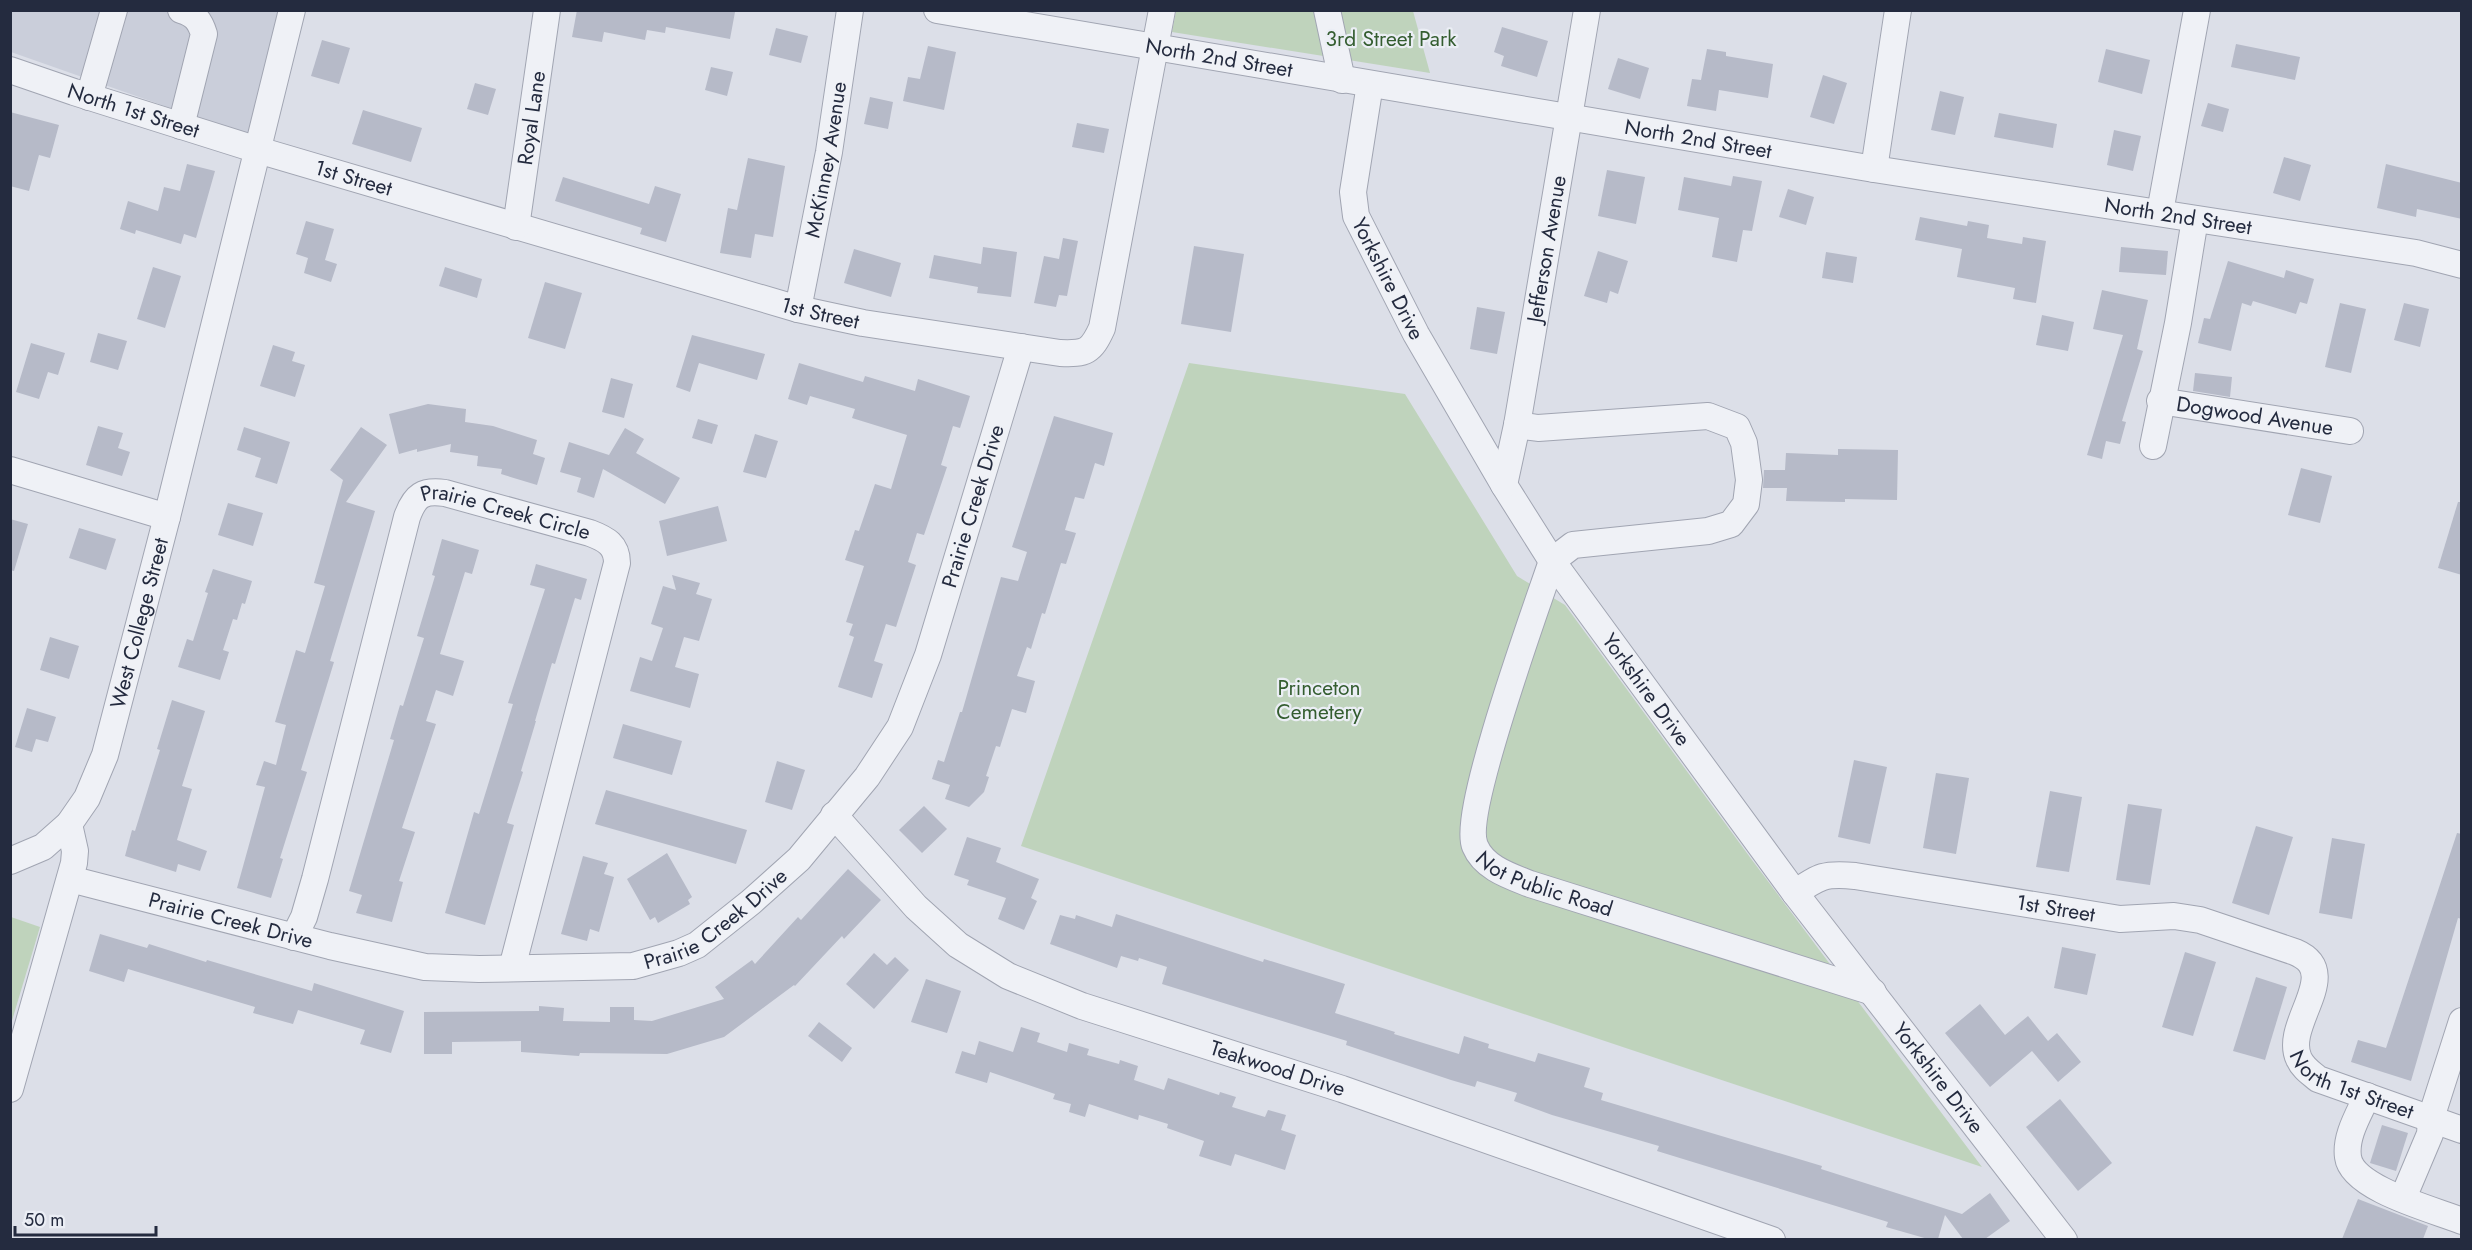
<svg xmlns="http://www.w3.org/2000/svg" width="2472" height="1250" font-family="Jost,sans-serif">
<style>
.built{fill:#caceda}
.green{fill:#bfd3bc}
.building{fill:#b6bac8}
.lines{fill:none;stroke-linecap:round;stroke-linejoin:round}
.minor-casing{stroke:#a1a5b2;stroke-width:28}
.minor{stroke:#eff1f6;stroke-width:26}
.labels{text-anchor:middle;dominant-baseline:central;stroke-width:4.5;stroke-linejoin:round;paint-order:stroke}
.park-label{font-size:21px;fill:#345d30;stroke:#ebeef5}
.street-label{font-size:21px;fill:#242b3f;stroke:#ebeef5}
</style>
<rect width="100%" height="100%" fill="#dcdfe8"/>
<polygon class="built" points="11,11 279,11 247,135 11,52"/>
<g class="green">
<polygon points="1176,11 1413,11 1430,73 1172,32"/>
<polygon points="1189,363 1405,394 1517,576 1565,605 1752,860 1982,1167 1021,846"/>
<polygon points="11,917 40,927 11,1024 10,917"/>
</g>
<g class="building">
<polygon points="577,10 726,10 735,12 730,39 666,27 665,33 647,30 645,40 604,32 602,42 572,37"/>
<polygon points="1502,27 1548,41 1537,77 1501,66 1504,56 1494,52"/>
<polygon points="776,28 808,36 801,63 769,55"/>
<polygon points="322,40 350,48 339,84 311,76"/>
<polygon points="2236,44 2300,57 2295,80 2231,67"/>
<polygon points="928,46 956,52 944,110 903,101 908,77 920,79"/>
<polygon points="1707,49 1726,52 1726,56 1773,64 1768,98 1719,90 1716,111 1687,106 1692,79 1701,80"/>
<polygon points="2106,49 2150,60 2142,94 2098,82"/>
<polygon points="1618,58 1649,68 1640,99 1608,89"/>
<polygon points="711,67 733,72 727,96 705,90"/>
<polygon points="1823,75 1847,83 1834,124 1810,117"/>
<polygon points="475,83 496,89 488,115 467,109"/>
<polygon points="1940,91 1964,97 1955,135 1931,130"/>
<polygon points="870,97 893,102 888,129 864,124"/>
<polygon points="2208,103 2229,109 2223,132 2201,126"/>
<polygon points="363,110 422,128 411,162 352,144"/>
<polygon points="10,112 59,125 50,158 39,155 29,191 10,186"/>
<polygon points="1999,113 2057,124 2053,148 1994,137"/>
<polygon points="1077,123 1109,129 1104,153 1072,147"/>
<polygon points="2114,130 2141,136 2133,171 2107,165"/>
<polygon points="2284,157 2311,165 2300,201 2273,193"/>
<polygon points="748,158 785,166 773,237 755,234 751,258 720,253 728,208 737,210"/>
<polygon points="187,164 215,171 196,238 184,234 181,244 136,230 135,234 120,229 128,201 158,211 164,187 180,191"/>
<polygon points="2386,164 2462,183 2462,219 2417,209 2416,217 2377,208"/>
<polygon points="1607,170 1645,177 1636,224 1598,216"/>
<polygon points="1733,176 1762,181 1752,231 1743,230 1737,262 1712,257 1719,218 1678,210 1684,177 1731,186"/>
<polygon points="563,177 649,204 655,186 681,194 666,242 640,234 642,228 555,201"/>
<polygon points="1788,189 1814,197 1806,225 1779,217"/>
<polygon points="1920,217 1967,226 1968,221 1989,225 1987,238 2022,244 2023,237 2046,241 2036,303 2013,299 2015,288 1957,277 1962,249 1915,240"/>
<polygon points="306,221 334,229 325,260 337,264 331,282 304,273 308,258 296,254"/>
<polygon points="1063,238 1078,241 1067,296 1059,295 1056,307 1034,303 1044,256 1059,259"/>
<polygon points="1194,246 1244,254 1231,332 1181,324"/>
<polygon points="983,247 1017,252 1011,297 977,293 978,287 929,278 934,255 981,264"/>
<polygon points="2121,247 2168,251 2166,275 2119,272"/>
<polygon points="854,249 901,263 891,297 844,283"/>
<polygon points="1598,251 1628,261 1618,294 1610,291 1607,303 1584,296"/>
<polygon points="1826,252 1857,257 1853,283 1822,278"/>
<polygon points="2228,261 2284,278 2286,270 2314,279 2307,304 2300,302 2296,314 2253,301 2251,306 2242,303 2231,351 2198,343 2204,318 2210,319"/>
<polygon points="153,267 181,276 165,328 137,319"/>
<polygon points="445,267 482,279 477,298 439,286"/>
<polygon points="545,282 582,293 565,349 528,338"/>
<polygon points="2102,290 2148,300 2137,349 2143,351 2122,421 2126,422 2120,444 2106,441 2102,459 2087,455 2123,335 2093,329"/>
<polygon points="2340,303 2366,309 2351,373 2325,367"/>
<polygon points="2404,303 2429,309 2420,347 2394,340"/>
<polygon points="1477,307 1505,312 1497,354 1470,349"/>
<polygon points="2042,315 2074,322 2068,351 2036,345"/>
<polygon points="98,333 127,341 118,370 90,362"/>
<polygon points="692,335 765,354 757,380 699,363 690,392 676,387"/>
<polygon points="31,343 65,353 58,375 48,372 39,399 16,392"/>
<polygon points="273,345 295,352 292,361 305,365 295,397 260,386"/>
<polygon points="799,363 863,382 865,376 915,391 918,379 970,396 960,428 953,426 941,465 947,467 924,535 917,533 908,562 916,565 896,627 886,624 874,661 883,664 872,698 838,687 854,637 849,635 853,624 846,622 864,566 845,560 855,530 859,531 875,484 891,489 907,435 852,418 855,409 810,396 807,405 788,399"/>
<polygon points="2195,373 2232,377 2230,397 2193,391"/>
<polygon points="611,378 633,384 624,418 602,412"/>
<polygon points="428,404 466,409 465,422 493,426 537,440 533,454 545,458 537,485 501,474 502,469 477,466 478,456 450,452 451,444 417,452 417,449 399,454 389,414"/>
<polygon points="1054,416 1113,433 1104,466 1095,463 1084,499 1075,497 1065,530 1076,533 1066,564 1061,563 1045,614 1042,613 1031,649 1027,647 1017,676 1035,681 1026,713 1012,709 1000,747 996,746 986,776 989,777 984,792 969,807 945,799 950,785 932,779 938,760 944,762 960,712 962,712 1001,577 1018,581 1027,552 1012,547"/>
<polygon points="698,419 718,425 712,444 692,438"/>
<polygon points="98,426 123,433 118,448 130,452 122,476 86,465"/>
<polygon points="244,427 290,442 277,484 255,477 261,458 237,450"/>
<polygon points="361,427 387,445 346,502 375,511 330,661 334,662 301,770 307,772 280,858 283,859 271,898 237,888 265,787 256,785 264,761 276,765 286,725 275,722 286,684 296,650 305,653 325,586 314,583 343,480 330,470"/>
<polygon points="625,428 644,439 636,453 680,478 665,504 603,469 594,498 577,492 581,478 560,472 569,442 609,455"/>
<polygon points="755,434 778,441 766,478 743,472"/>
<polygon points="1838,449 1898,450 1897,500 1845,499 1845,502 1786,501 1787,488 1763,488 1764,470 1785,470 1786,453 1838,455"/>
<polygon points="2301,468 2332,476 2320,523 2288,515"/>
<polygon points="2458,502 2462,502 2462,575 2438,568"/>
<polygon points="228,503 263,513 253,546 218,535"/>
<polygon points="718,506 727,541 667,556 659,521"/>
<polygon points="10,519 28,524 14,571 10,570"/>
<polygon points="79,528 116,539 106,570 69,558"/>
<polygon points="442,539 479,550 472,574 465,572 440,654 464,661 453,696 436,690 426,721 436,724 402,828 415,832 399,881 403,882 392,922 356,913 362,895 349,891 394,740 390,739 400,705 403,706 424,638 417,636 435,576 432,575"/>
<polygon points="536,564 587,579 581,600 575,598 555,664 552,663 535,721 536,721 521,771 523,772 507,823 514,825 485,925 445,913 474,812 479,814 513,704 508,703 545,589 530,585"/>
<polygon points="213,569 252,581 245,604 242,603 237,620 233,619 223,650 229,652 220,680 178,667 187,639 193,641 208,593 205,592"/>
<polygon points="672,575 700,583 696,594 712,599 699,641 684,637 675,667 699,674 690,708 630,691 640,657 652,661 663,628 651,624 663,586 676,590"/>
<polygon points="50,637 79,646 69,679 40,670"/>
<polygon points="172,700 205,711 182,786 192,789 177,840 207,851 200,871 178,864 176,872 125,856 132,830 135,831 160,750 157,749"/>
<polygon points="27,708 56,717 48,742 36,739 32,752 15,747"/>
<polygon points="623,724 682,741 672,775 613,758"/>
<polygon points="1854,760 1887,767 1870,844 1838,837"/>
<polygon points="777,761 805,770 792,810 765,802"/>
<polygon points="1936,773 1969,778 1956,854 1923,848"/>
<polygon points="606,790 747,830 736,864 595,824"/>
<polygon points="2050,791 2082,797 2069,872 2036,867"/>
<polygon points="2128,804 2162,809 2150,885 2116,880"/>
<polygon points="924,806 947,829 922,853 899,830"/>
<polygon points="2256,826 2293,837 2269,915 2232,903"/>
<polygon points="2457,833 2462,834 2462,919 2458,918 2411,1081 2351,1062 2358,1040 2386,1048"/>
<polygon points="967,837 1001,848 996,862 1039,879 1031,898 1037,901 1024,930 998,919 1006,898 967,885 969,880 954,875"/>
<polygon points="2332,838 2365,844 2352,919 2319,913"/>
<polygon points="667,853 692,897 688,900 690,904 658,923 655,917 650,920 627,879"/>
<polygon points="583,856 608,863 604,874 614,877 599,932 590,929 587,941 561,934"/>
<polygon points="848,869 881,900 844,939 842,936 795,986 794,985 724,1037 667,1054 580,1053 579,1056 521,1052 521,1041 452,1042 452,1054 424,1054 424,1012 539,1011 539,1006 564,1008 563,1021 610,1022 610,1007 634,1007 634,1020 652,1021 724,999 715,987 752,960 755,964 798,917 801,920"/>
<polygon points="1116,914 1263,962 1264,959 1345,984 1335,1013 1395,1032 1394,1034 1459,1054 1464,1036 1489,1044 1488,1048 1535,1062 1538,1053 1590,1068 1584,1087 1603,1093 1601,1100 1822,1166 1821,1169 1962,1214 1990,1193 2010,1221 1985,1239 1963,1239 1945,1215 1938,1239 1928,1239 1886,1227 1888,1222 1657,1151 1659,1146 1552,1115 1514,1101 1517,1093 1477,1081 1475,1087 1451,1080 1346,1045 1347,1041 1162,984 1167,967 1139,958 1138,961 1121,956 1117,968 1050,944 1060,915 1075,919 1076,915 1112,927"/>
<polygon points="100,934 147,948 149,944 206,962 207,960 312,991 314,983 404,1011 391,1053 360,1044 365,1030 298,1010 293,1024 253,1013 255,1007 128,969 124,982 89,971"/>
<polygon points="2062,947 2096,954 2087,995 2054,988"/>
<polygon points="2185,952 2216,962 2193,1036 2162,1027"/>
<polygon points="874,953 887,965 895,957 909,970 874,1009 846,984"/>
<polygon points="2256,977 2287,987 2265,1060 2233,1051"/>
<polygon points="926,979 961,991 947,1033 911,1022"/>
<polygon points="1980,1004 2005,1035 2028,1016 2048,1041 2057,1033 2081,1062 2058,1082 2032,1051 1990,1087 1945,1033"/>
<polygon points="819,1022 852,1048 842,1062 808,1036"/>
<polygon points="1021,1027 1040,1033 1037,1042 1067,1052 1069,1043 1089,1049 1087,1055 1119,1064 1120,1060 1138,1066 1134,1080 1164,1090 1168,1078 1219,1095 1220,1092 1236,1097 1232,1107 1265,1117 1268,1110 1286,1115 1281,1130 1296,1135 1285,1170 1235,1154 1231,1166 1199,1156 1204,1141 1167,1128 1168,1124 1139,1115 1138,1120 1089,1104 1085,1117 1069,1112 1071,1104 1053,1099 1055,1094 990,1072 987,1083 955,1073 962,1051 975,1055 979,1041 1013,1052"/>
<polygon points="2060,1099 2112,1163 2078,1191 2026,1127"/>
<polygon points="2382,1125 2408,1133 2396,1171 2370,1163"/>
<polygon points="2358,1199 2428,1226 2423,1239 2342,1239"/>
</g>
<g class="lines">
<g class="minor-casing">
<g id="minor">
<path id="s1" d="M 937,10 L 1874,169 L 2416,253 L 2462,265"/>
<polyline points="1327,10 1342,80"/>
<path id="s2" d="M 10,70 L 74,92 L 258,150 L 798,309 L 863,323 L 1060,353 C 1086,354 1091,352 1102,328 L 1162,10"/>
<path id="s3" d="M 1370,84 L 1353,192 L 1356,216 L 1416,334 L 1504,485 L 1552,561 L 1795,893 L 2064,1240"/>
<polyline points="89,97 114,10"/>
<path d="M 181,126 L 204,34 C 200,21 195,14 181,10"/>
<polyline points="1874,169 1898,10"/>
<polyline points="2160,212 2197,10"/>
<path id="s4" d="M 516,227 L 547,10"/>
<path id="s5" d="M 798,309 L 829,152 L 850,10"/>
<path id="s6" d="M 2160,401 L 2350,431"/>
<path id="s7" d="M 1517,425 L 1538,428 L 1708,416 L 1737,427 L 1744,443 L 1749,480 L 1746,504 L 1731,524 L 1708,531 L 1573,545 L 1552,561 C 1537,606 1461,813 1475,846 C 1484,868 1510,876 1530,884 L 1873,992"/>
<polyline points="2153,446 2178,323 2195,219"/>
<polyline points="10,470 167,517"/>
<path id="s8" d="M 1504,485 L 1517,425 L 1587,10"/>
<path id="s9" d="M 834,815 L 916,907 L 958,945 L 1008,976 L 1082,1006 L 1342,1089 L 1772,1240"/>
<path id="s10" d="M 10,861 L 43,847 L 69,824 L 87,798 L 105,755 L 167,517 L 292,10"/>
<path id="s11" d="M 70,879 L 330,946 L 425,967 L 479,969 L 633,966 L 679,953 L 697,945 L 751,902 L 799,859 L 867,777 L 900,727 L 928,655 L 1021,347"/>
<path id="s12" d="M 1795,893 C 1819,876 1825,873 1855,876 L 2120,919 L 2174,916 L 2200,920 L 2295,952 C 2345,973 2282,1024 2299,1059 C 2303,1068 2311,1073 2318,1079 L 2462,1130"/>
<path id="s13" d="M 294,937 L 304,917 L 315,879 L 407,517 C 415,495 423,490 445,493 L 590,533 C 606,539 617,545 617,563 L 512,968"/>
<polyline points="10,1089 74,863 75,851 69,824"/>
<path d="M 2367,1096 C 2359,1114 2345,1136 2348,1157 C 2352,1189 2435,1210 2462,1221"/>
<polyline points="2403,1198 2430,1134 2431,1118 2462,1021"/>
</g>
</g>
<use href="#minor" class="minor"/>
</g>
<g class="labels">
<g class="park-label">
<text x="1391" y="39">3rd Street Park</text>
<text x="1319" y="688">Princeton<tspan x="1319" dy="24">Cemetery</tspan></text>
</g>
<g class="street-label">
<text stroke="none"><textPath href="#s1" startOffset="286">North 2nd Street</textPath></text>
<text stroke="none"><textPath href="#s2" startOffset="130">North 1st Street</textPath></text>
<text stroke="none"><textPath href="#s4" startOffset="110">Royal Lane</textPath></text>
<text stroke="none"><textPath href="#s1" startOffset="772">North 2nd Street</textPath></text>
<text stroke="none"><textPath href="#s5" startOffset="152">McKinney Avenue</textPath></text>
<text stroke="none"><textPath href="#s2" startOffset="360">1st Street</textPath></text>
<text stroke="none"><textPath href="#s1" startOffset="1258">North 2nd Street</textPath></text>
<text stroke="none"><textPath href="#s8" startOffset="240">Jefferson Avenue</textPath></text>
<text stroke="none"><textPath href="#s3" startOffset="204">Yorkshire Drive</textPath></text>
<text stroke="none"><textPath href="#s2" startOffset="846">1st Street</textPath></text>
<text stroke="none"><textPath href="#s6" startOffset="96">Dogwood Avenue</textPath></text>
<text stroke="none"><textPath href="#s11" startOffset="1174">Prairie Creek Drive</textPath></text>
<text stroke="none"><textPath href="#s13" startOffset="549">Prairie Creek Circle</textPath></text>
<text stroke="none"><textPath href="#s10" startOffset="285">West College Street</textPath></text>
<text stroke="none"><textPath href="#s3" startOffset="690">Yorkshire Drive</textPath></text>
<text stroke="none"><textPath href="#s7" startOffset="892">Not Public Road</textPath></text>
<text stroke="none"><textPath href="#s12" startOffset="268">1st Street</textPath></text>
<text stroke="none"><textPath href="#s11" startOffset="670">Prairie Creek Drive</textPath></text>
<text stroke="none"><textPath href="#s11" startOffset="166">Prairie Creek Drive</textPath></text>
<text stroke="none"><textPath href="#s9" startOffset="524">Teakwood Drive</textPath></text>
<text stroke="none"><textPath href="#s3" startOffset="1176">Yorkshire Drive</textPath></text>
<text stroke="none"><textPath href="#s12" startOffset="693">North 1st Street</textPath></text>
</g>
</g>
<rect width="2472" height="1250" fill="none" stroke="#242b3f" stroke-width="24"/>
<path d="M15 1226v9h141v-9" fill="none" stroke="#242b3f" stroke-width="3"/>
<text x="24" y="1226" font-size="18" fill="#242b3f" stroke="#ebeef5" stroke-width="4.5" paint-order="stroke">50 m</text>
</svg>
